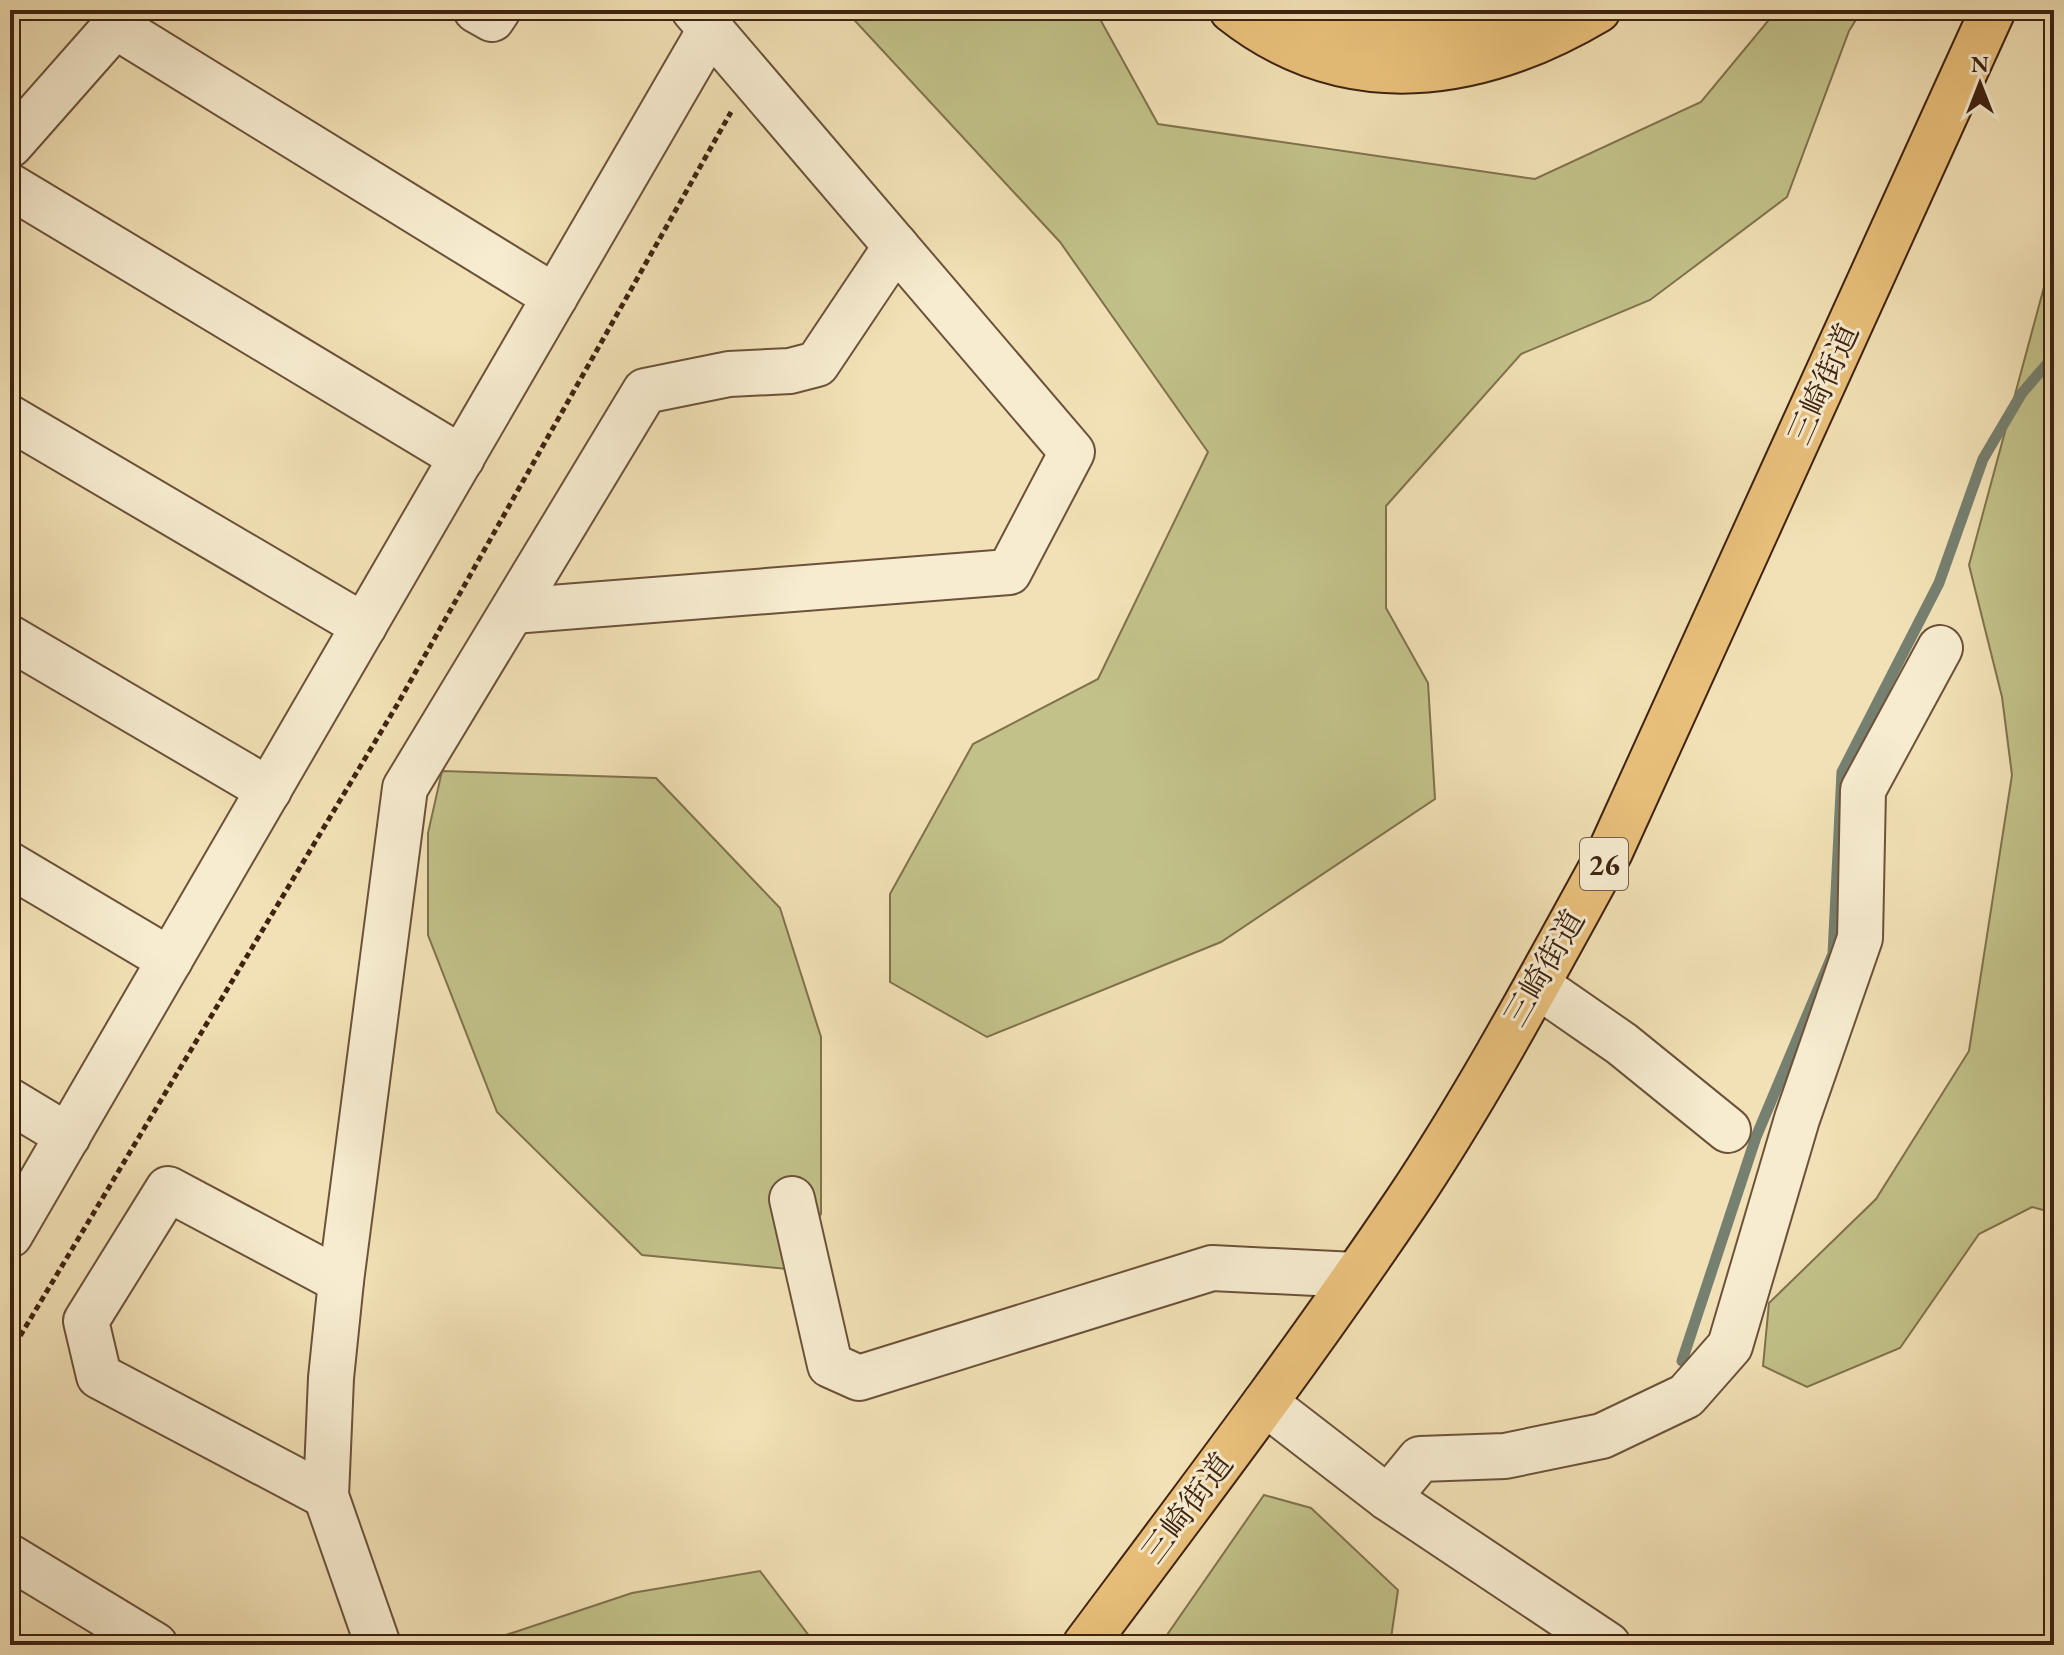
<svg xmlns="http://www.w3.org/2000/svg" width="2064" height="1655" font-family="'EB Garamond','Noto Serif JP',serif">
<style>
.green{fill:#c2c189;stroke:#80724d;stroke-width:2}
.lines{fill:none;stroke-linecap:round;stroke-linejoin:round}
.stream{stroke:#768070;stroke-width:11}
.minor-casing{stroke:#6c523a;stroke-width:48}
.major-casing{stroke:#3f2311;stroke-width:48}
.highway-casing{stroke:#3f2311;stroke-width:48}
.path{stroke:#3f2311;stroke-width:5;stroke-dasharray:6 4;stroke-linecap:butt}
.minor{stroke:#f7ecd0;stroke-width:44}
.major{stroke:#e9c07b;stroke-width:44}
.highway{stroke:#e9c07b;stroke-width:44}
.labels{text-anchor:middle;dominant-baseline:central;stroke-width:6;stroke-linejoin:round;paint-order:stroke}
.shield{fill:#f7ecd0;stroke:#765f4a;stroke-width:2}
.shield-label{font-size:30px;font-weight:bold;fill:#3f2311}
.street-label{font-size:32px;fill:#3f2311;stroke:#f7ecd0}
</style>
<rect width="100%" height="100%" fill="#f2e1b6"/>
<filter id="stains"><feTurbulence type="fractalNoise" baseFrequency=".0025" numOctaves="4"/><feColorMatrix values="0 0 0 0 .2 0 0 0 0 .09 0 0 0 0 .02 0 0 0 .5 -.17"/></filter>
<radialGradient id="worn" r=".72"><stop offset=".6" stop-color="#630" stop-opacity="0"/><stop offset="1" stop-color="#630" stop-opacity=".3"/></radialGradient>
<g class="green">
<polygon points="845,10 1095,10 1158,124 1535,179 1701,102 1777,10 1862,10 1849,31 1787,197 1650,300 1521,354 1386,506 1386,608 1428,683 1435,799 1221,942 987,1037 890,982 890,894 973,744 1098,679 1208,452 1060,242"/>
<polygon points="2054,250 2054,1213 2032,1207 1979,1234 1900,1348 1807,1387 1763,1366 1769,1303 1876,1199 1969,1051 2012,775 2002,697 1969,565"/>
<polygon points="442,771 656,778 780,908 821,1037 821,1214 787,1269 642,1255 497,1112 428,935 428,833"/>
<polygon points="1264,1495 1311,1508 1398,1590 1390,1645 1160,1645"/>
<polygon points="760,1571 816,1645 497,1645 500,1637 632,1593"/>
</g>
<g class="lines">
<polyline class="stream" points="1682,1361 1756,1137 1833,954 1842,772 1939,583 1983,459 2022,393 2054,356"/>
<g class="minor-casing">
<g id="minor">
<polyline points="129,10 115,26 555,297"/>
<polyline points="476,10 492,19 498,10"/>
<polyline points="10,145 115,26"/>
<polyline points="10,186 462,458"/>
<polyline points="10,418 364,626"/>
<polyline points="513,611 1009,572 1072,452 694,10"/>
<polyline points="10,638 269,790"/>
<polyline points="10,865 170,960"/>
<polyline points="1537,985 1622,1044 1728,1130"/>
<polyline points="10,1101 68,1136"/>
<polyline points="792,1199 830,1365 859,1378 1212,1268 1355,1275"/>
<polyline points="10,1235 711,28"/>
<polyline points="1265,1403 1388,1498 1608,1645"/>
<polyline points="326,1496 99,1376 86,1321 168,1189 341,1281"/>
<polyline points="1388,1498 1420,1459 1505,1456 1602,1436 1686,1396 1730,1346 1797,1119 1860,938 1863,790 1940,648"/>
<polyline points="10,1557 155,1645"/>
<polyline points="378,1645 326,1496 331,1378 341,1281 405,788 645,391 729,374 790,371 817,364 896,246"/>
</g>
</g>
<g class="major-casing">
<path id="major" d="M 1085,1645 C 1194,1499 1304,1354 1406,1203 C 1481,1091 1545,970 1610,852 L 1993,10"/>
</g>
<g class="highway-casing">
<g id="highway">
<path d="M 1232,10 C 1347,101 1480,80 1598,10"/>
<path d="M 1301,10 C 1372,43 1450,38 1522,10"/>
</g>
</g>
<polyline class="path" points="10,1353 397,705 731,112"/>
<use href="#minor" class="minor"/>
<use href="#major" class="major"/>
<use href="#highway" class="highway"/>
</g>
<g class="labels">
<rect class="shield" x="1580" y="838" width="48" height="52" rx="6"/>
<g class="shield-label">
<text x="1604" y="864">26</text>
</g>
<g class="street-label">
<text transform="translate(1823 384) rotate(-66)">三崎街道</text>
<text transform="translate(1544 968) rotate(-60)">三崎街道</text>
<text transform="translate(1187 1508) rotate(-53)">三崎街道</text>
</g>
</g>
<rect width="2064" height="1655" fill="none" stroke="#f2e1b6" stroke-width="40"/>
<rect x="12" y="12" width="2040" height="1631" fill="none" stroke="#3f2311" stroke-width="4"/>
<rect x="20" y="20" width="2024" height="1615" fill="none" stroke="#3f2311" stroke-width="2"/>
<g transform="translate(1980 84)" stroke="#f7ecd0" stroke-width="6" paint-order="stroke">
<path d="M0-6L14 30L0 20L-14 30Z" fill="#3f2311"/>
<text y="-12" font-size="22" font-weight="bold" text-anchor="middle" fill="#3f2311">N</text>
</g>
<rect width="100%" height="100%" filter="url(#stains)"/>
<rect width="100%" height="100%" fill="url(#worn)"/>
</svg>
